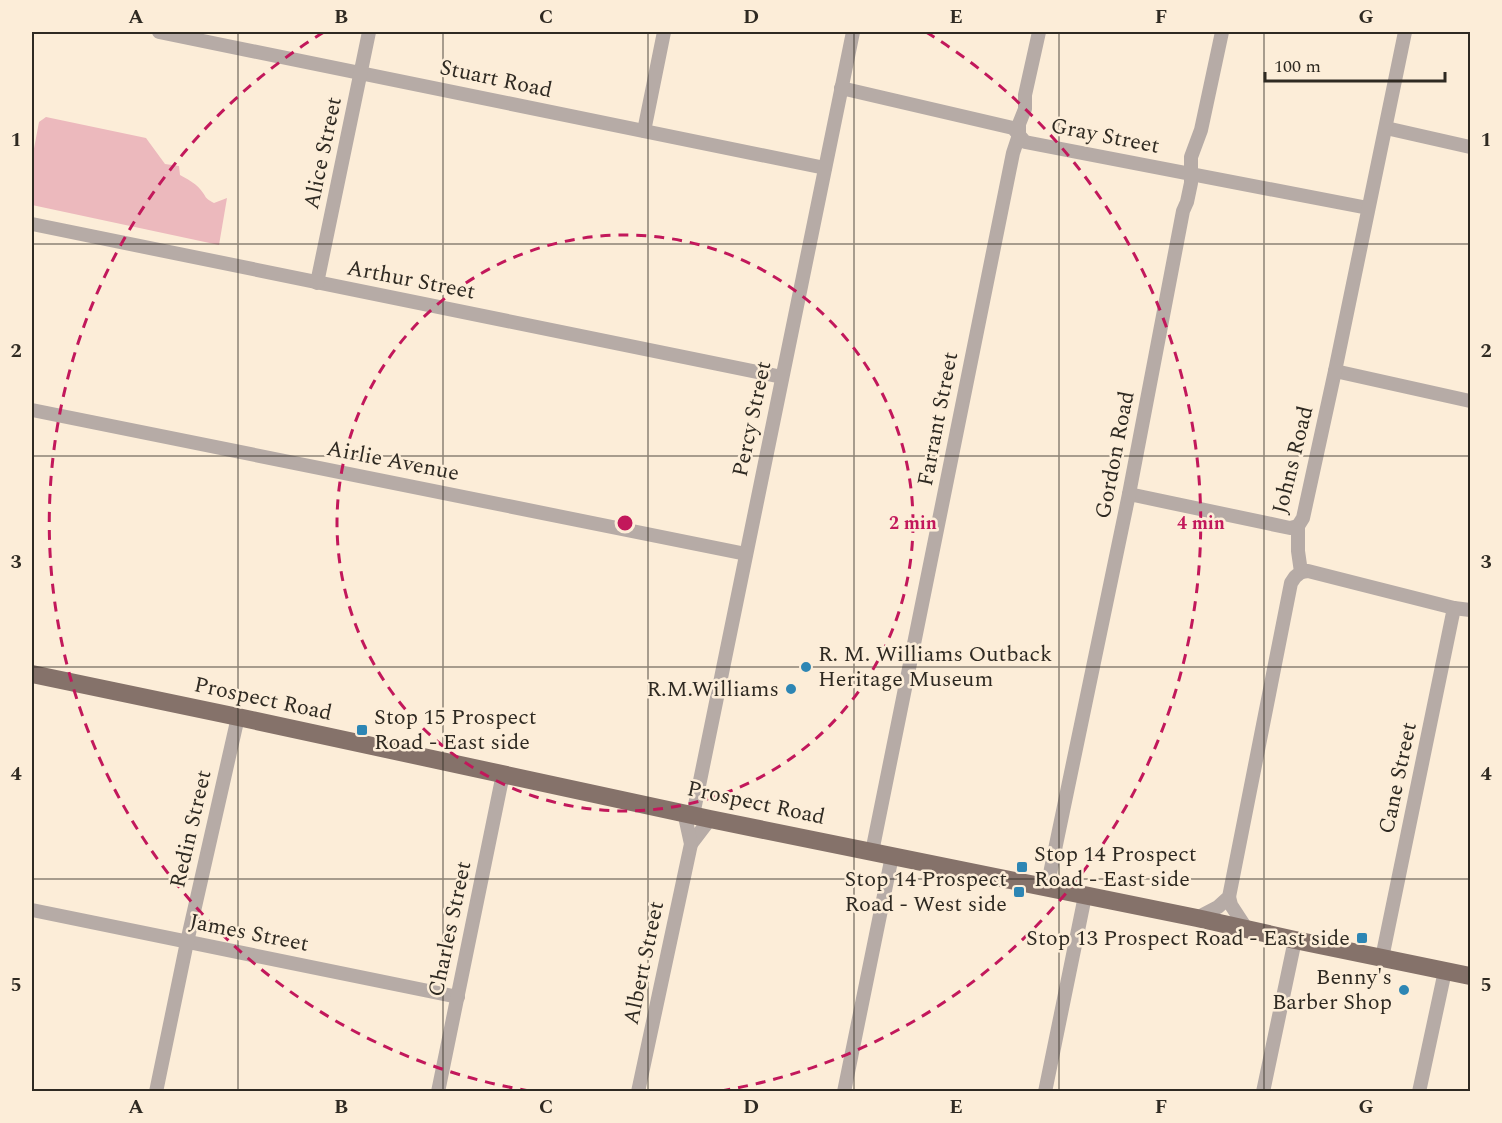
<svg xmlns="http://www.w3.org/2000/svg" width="1502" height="1123" font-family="Spectral,serif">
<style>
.green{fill:#ecb9bd}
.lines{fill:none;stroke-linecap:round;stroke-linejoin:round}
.minor{stroke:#b6aba6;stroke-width:14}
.major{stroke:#85726a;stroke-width:18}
.grid{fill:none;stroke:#2f2a22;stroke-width:1.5;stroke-opacity:0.55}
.ring{fill:none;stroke:#c2185b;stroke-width:3;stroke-dasharray:10 8}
.poi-dot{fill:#2d86b4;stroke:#fcedd8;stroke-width:2}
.labels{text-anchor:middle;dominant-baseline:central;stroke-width:5;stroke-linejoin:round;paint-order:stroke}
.street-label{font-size:22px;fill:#2f2a22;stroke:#fcedd8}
.poi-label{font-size:22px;fill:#2f2a22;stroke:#fcedd8;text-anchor:end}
.centre{fill:#c2185b;stroke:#fcedd8;stroke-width:3}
.ring-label{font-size:18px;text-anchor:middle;font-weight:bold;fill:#c2185b;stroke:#fcedd8;stroke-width:5;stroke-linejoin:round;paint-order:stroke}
.neatline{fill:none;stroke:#2f2a22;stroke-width:2}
.grid-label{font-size:20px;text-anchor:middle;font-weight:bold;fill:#2f2a22}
</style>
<rect width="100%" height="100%" fill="#fcedd8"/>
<path class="green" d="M 46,117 L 146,138 L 165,164 L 179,166 L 180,175 C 187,179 195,183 200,189 C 207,197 203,197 214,203 L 227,198 L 219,245 L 32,205 L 32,159 L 39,122 Z"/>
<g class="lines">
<g class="minor">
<polyline points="159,32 825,168"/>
<polyline points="841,88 1013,128 1025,142 1368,208"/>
<polyline points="1386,128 1470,147"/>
<polyline points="644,131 664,32"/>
<polyline points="32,224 782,377"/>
<polyline points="317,283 369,32"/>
<polyline points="1335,371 1470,401"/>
<polyline points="32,410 746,554"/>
<polyline points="1129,494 1290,528 1298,526"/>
<polyline points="1301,572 1308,571 1454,608 1470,610"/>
<polyline points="693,815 853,32"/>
<polyline points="691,844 710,819"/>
<polyline points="872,852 1013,153 1019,135 1019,124 1025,109 1025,95 1039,32"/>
<polyline points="1047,888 1129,494 1183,211 1187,202 1191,183 1191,157 1201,130 1222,32"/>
<polyline points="1229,897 1231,905 1246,928"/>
<polyline points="32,910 458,997"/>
<polyline points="1197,918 1218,907 1229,897 1291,583 1295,577 1301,572 1298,551 1298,526 1303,518 1335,371 1405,32"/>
<polyline points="1382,958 1454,608"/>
<polyline points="156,1092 187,942 238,717"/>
<polyline points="438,1092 503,774"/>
<polyline points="638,1092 691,844 684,812"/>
<polyline points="844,1092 892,856"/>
<polyline points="1045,1092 1085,896"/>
<polyline points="1263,1092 1295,940"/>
<polyline points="1419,1092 1445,971"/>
</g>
<polyline class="major" points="32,674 238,717 710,819 1197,918 1295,940 1470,976"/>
</g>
<path class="grid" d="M 238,32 L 238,1092M 443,32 L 443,1092M 648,32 L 648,1092M 854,32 L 854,1092M 1059,32 L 1059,1092M 1264,32 L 1264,1092M 32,244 L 1470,244M 32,456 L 1470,456M 32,667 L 1470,667M 32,879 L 1470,879"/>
<g class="ring">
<circle cx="625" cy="523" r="288"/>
<path d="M530 1091A576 576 0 0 1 324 32M926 32A576 576 0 0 1 720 1091"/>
</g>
<g class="poi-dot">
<circle cx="806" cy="667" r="6"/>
<circle cx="791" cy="689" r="6"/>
<rect x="356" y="724" width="12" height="12" rx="3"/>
<rect x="1016" y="861" width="12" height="12" rx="3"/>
<rect x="1013" y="886" width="12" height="12" rx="3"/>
<rect x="1356" y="932" width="12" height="12" rx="3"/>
<circle cx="1404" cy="990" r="6"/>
</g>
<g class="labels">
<g class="street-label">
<text transform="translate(496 79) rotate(12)">Stuart Road</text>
<text transform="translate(1105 136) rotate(11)">Gray Street</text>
<text transform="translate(323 153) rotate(-78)">Alice Street</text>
<text transform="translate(411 280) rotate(11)">Arthur Street</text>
<text transform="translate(752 419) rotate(-78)">Percy Street</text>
<text transform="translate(938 419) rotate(-79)">Farrant Street</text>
<text transform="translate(1115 455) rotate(-79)">Gordon Road</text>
<text transform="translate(1293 460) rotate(-76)">Johns Road</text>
<text transform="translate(393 461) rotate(11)">Airlie Avenue</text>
<text transform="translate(263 699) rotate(12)">Prospect Road</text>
<text transform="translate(1398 778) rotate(-78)">Cane Street</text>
<text transform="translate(756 803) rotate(12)">Prospect Road</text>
<text transform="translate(191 829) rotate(-77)">Redin Street</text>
<text transform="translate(450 929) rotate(-78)">Charles Street</text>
<text transform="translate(249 933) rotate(11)">James Street</text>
<text transform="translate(644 963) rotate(-78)">Albert Street</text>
</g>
<g class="poi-label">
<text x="818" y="654" text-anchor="start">R. M. Williams Outback<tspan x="818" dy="25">Heritage Museum</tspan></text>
<text x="779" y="689">R.M.Williams</text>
<text x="374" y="717" text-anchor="start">Stop 15 Prospect<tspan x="374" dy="25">Road - East side</tspan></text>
<text x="1034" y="854" text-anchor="start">Stop 14 Prospect<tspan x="1034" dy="25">Road - East side</tspan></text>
<text x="1007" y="879">Stop 14 Prospect<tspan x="1007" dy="25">Road - West side</tspan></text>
<text x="1350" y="938">Stop 13 Prospect Road - East side</text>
<text x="1392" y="977">Benny's<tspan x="1392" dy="25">Barber Shop</tspan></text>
</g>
</g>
<circle cx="625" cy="523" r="9" class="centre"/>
<g class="ring-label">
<text x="913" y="529">2 min</text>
<text x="1201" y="529">4 min</text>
</g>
<rect width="1502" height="1123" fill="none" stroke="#fcedd8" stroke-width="66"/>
<path d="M1265 72v9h180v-9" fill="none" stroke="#2f2a22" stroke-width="3"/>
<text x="1274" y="72" font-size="18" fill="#2f2a22" stroke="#fcedd8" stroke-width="4.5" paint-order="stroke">100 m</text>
<rect x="33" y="33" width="1436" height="1057" class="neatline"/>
<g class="grid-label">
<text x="136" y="23">A</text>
<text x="341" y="23">B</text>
<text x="546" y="23">C</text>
<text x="751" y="23">D</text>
<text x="956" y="23">E</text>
<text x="1161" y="23">F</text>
<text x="1366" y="23">G</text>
<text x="16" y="146">1</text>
<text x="1486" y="146">1</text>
<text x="16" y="357">2</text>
<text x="1486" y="357">2</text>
<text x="16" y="568">3</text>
<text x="1486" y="568">3</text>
<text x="16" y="780">4</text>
<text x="1486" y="780">4</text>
<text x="16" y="991">5</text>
<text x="1486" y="991">5</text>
<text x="136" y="1113">A</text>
<text x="341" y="1113">B</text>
<text x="546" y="1113">C</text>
<text x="751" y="1113">D</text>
<text x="956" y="1113">E</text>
<text x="1161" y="1113">F</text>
<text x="1366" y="1113">G</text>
</g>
</svg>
